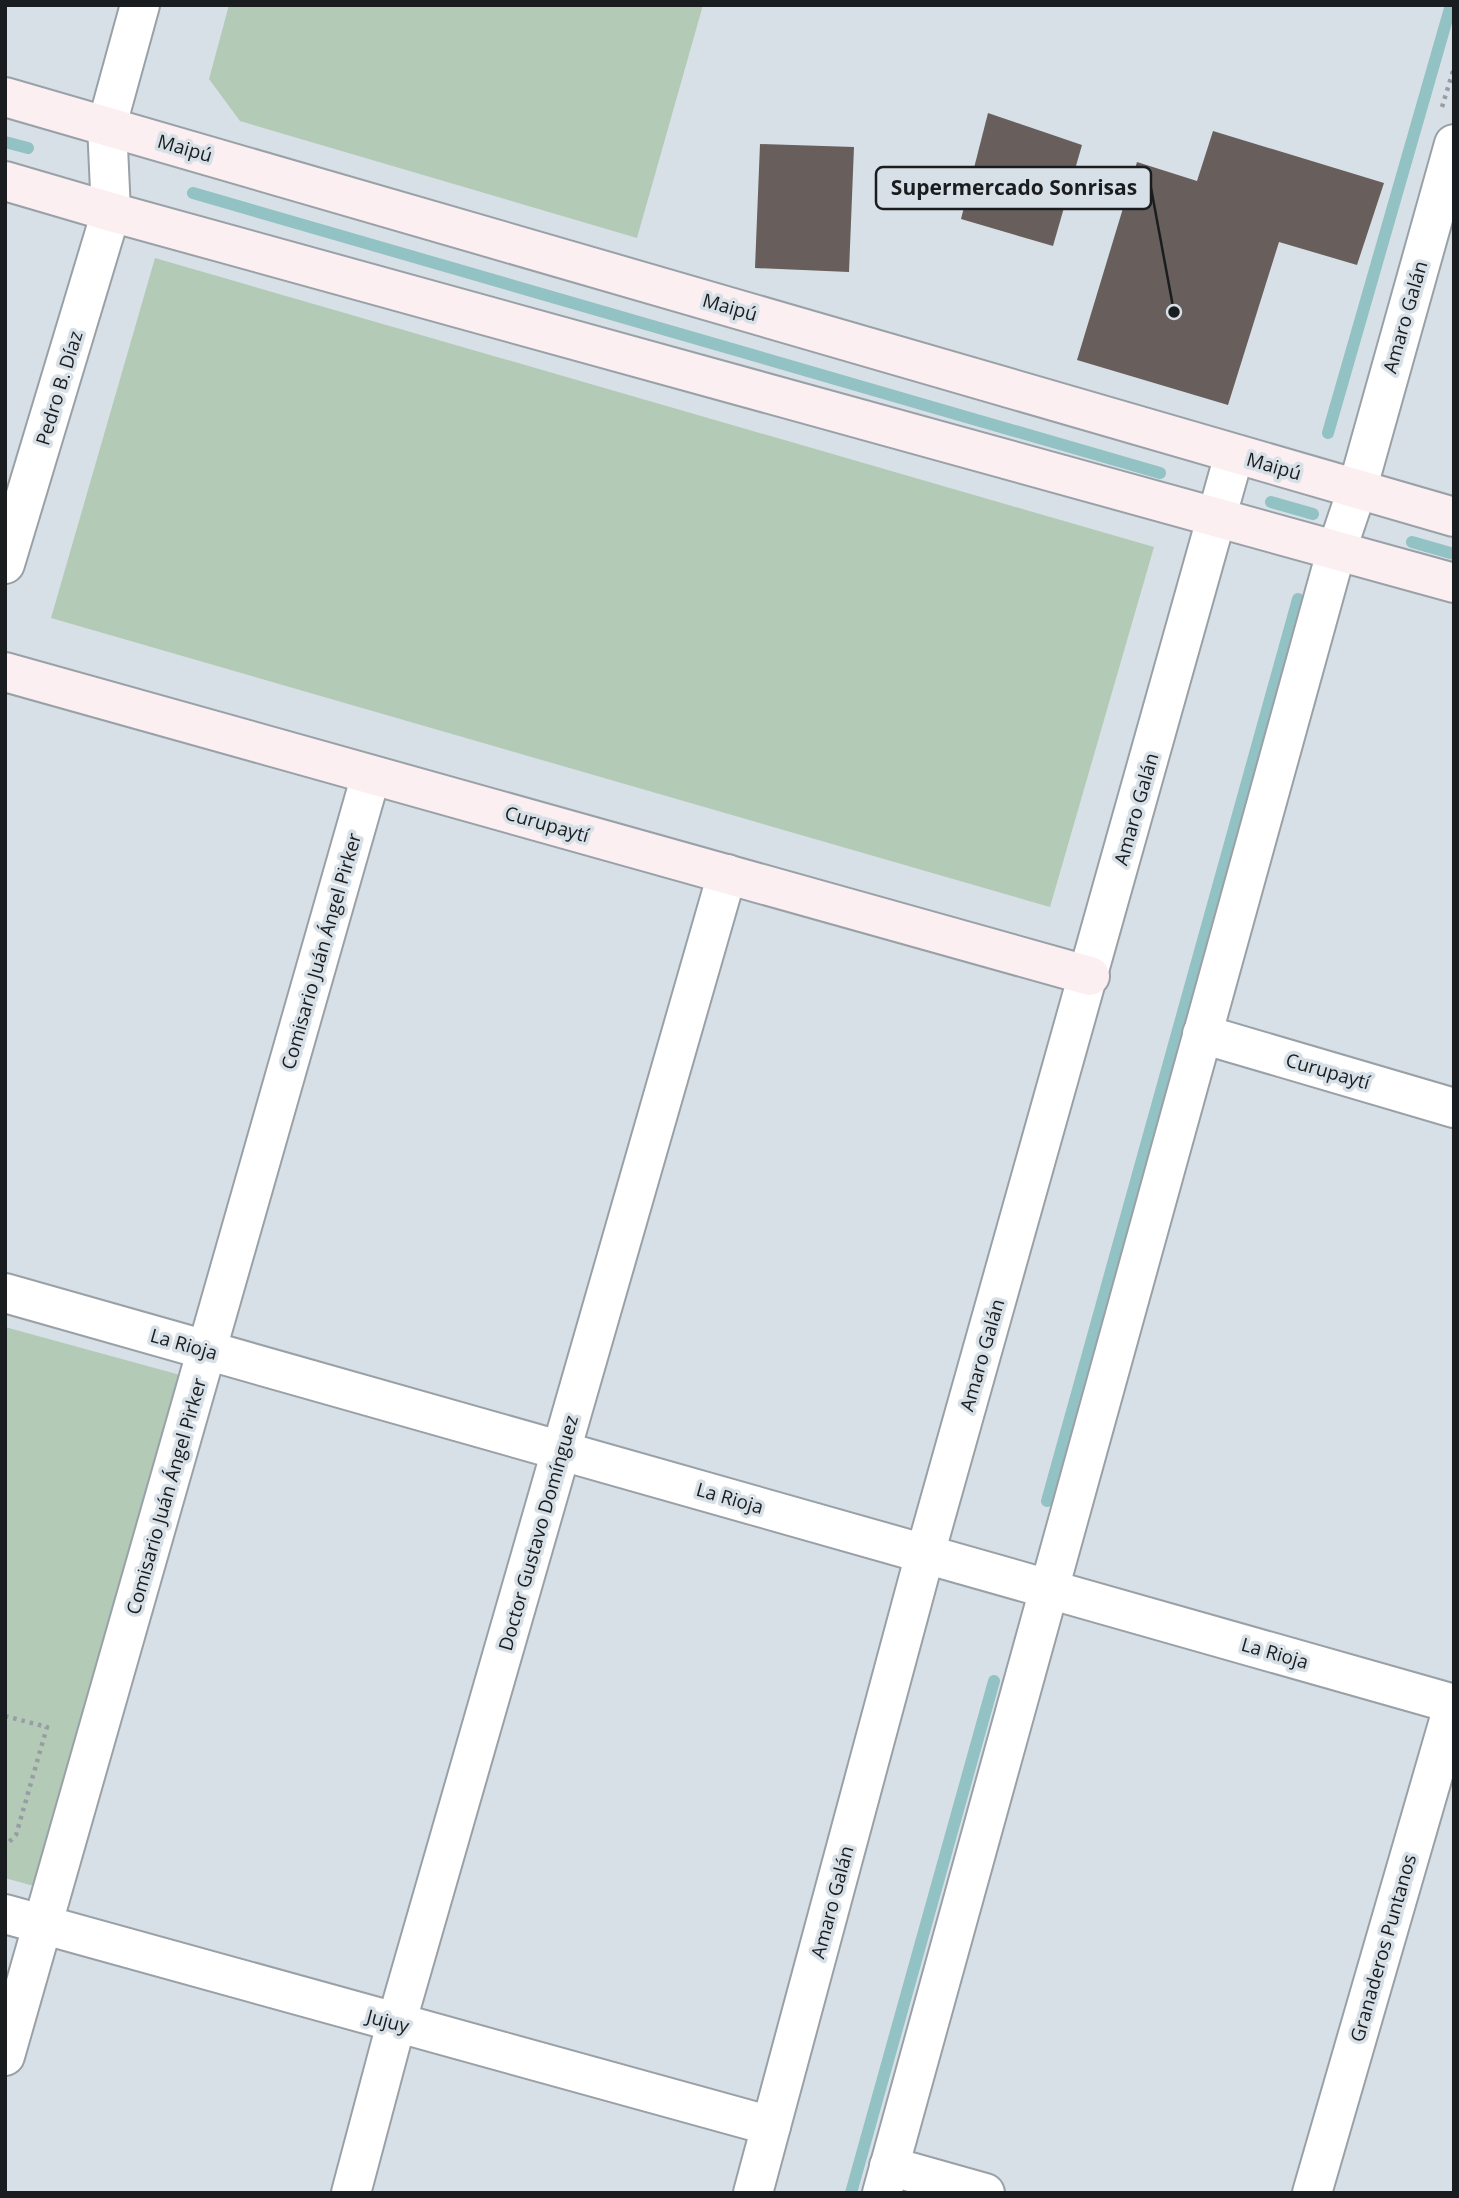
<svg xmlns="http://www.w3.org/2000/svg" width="1459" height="2198" font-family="'Open Sans',sans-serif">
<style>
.green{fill:#b2cab6}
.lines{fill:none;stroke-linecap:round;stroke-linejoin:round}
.stream{stroke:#92c2c3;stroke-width:12}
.building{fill:#685f5d}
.street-casing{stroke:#99a1a7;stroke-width:42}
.secondary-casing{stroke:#99a1a7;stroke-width:42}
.path{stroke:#979da2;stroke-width:4.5;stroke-dasharray:3.5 5;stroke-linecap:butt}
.street{stroke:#fff;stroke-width:38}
.secondary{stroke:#fceff2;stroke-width:38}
.labels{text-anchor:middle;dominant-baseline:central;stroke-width:7;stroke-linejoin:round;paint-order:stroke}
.street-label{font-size:19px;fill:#1a1d1f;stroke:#d8e0e7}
.leader{fill:none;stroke:#1a1d1f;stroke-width:2.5}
.callout-dot{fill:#1a1d1f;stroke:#d8e0e7;stroke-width:2.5}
.callout{fill:#d8e0e7;stroke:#1a1d1f;stroke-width:2.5}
.callout-label{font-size:21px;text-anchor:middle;font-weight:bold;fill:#1a1d1f}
</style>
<rect width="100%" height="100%" fill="#d8e0e7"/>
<g class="green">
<polygon points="229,5 703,5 637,238 240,121 209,79"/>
<polygon points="155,258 1154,547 1050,907 51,618"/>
<polygon points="5,1327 184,1376 34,1886 5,1878"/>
</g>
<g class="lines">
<g class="stream">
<polyline points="5,142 28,148"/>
<polyline points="193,193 1160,473"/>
<polyline points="1328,433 1451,5"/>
<polyline points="1271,502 1313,514"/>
<polyline points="1412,542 1454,554"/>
<polyline points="1047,1501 1298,599"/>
<polyline points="851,2193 994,1681"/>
</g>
</g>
<g class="building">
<polygon points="988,113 1082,145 1053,246 961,219"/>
<polygon points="1213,131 1384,183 1357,265 1279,242 1228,405 1077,360 1137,162 1197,181"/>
<polygon points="760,144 854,147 849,272 755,268"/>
</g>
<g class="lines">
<g class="street-casing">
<g id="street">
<polyline points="5,564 111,212 107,125 140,5"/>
<polyline points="1202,1034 1454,1108"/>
<polyline points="5,1293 1454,1704"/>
<polyline points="5,1914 771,2126"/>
<polyline points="5,2056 371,775"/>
<polyline points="889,2166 985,2193"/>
<polyline points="351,2193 396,2024 727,874"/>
<polyline points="753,2193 925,1554 1234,455"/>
<polyline points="882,2193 1336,552 1357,490 1454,144"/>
<polyline points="1312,2193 1454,1703"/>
</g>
</g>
<g class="secondary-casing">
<g id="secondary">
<polyline points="5,97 1454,517"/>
<polyline points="5,181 111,212 1454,583"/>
<polyline points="5,672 1090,976"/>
</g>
</g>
<g class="path">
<polyline points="1442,107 1454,68"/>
<polyline points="5,1716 47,1727 16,1835 5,1846"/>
</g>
<use href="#street" class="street"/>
<use href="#secondary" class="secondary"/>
</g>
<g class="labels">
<g class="street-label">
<text transform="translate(185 148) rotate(16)">Maipú</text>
<text transform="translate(730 307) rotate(16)">Maipú</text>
<text transform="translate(1405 317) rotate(-74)">Amaro Galán</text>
<text transform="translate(59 388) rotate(-73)">Pedro B. Díaz</text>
<text transform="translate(1274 466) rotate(16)">Maipú</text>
<text transform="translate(1136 809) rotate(-74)">Amaro Galán</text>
<text transform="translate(547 824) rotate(16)">Curupaytí</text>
<text transform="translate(321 951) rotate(-74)">Comisario Juán Ángel Pirker</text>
<text transform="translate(1328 1071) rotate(16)">Curupaytí</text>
<text transform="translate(184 1344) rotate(16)">La Rioja</text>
<text transform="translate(982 1355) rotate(-74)">Amaro Galán</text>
<text transform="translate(166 1496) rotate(-74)">Comisario Juán Ángel Pirker</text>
<text transform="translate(730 1498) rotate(16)">La Rioja</text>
<text transform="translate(538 1533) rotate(-74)">Doctor Gustavo Domínguez</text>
<text transform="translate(1275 1653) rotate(16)">La Rioja</text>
<text transform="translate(832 1902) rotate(-75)">Amaro Galán</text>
<text transform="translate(1383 1948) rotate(-74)">Granaderos Puntanos</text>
<text transform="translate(388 2021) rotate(15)">Jujuy</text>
</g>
</g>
<path class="leader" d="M1174 312L1151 188"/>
<circle class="callout-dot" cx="1174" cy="312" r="7"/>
<rect class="callout" x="876" y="167" width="275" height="42" rx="7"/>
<g class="callout-label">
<text x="1014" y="195">Supermercado Sonrisas</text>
</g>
<rect width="1459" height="2198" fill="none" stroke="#1a1d1f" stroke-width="14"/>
</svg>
